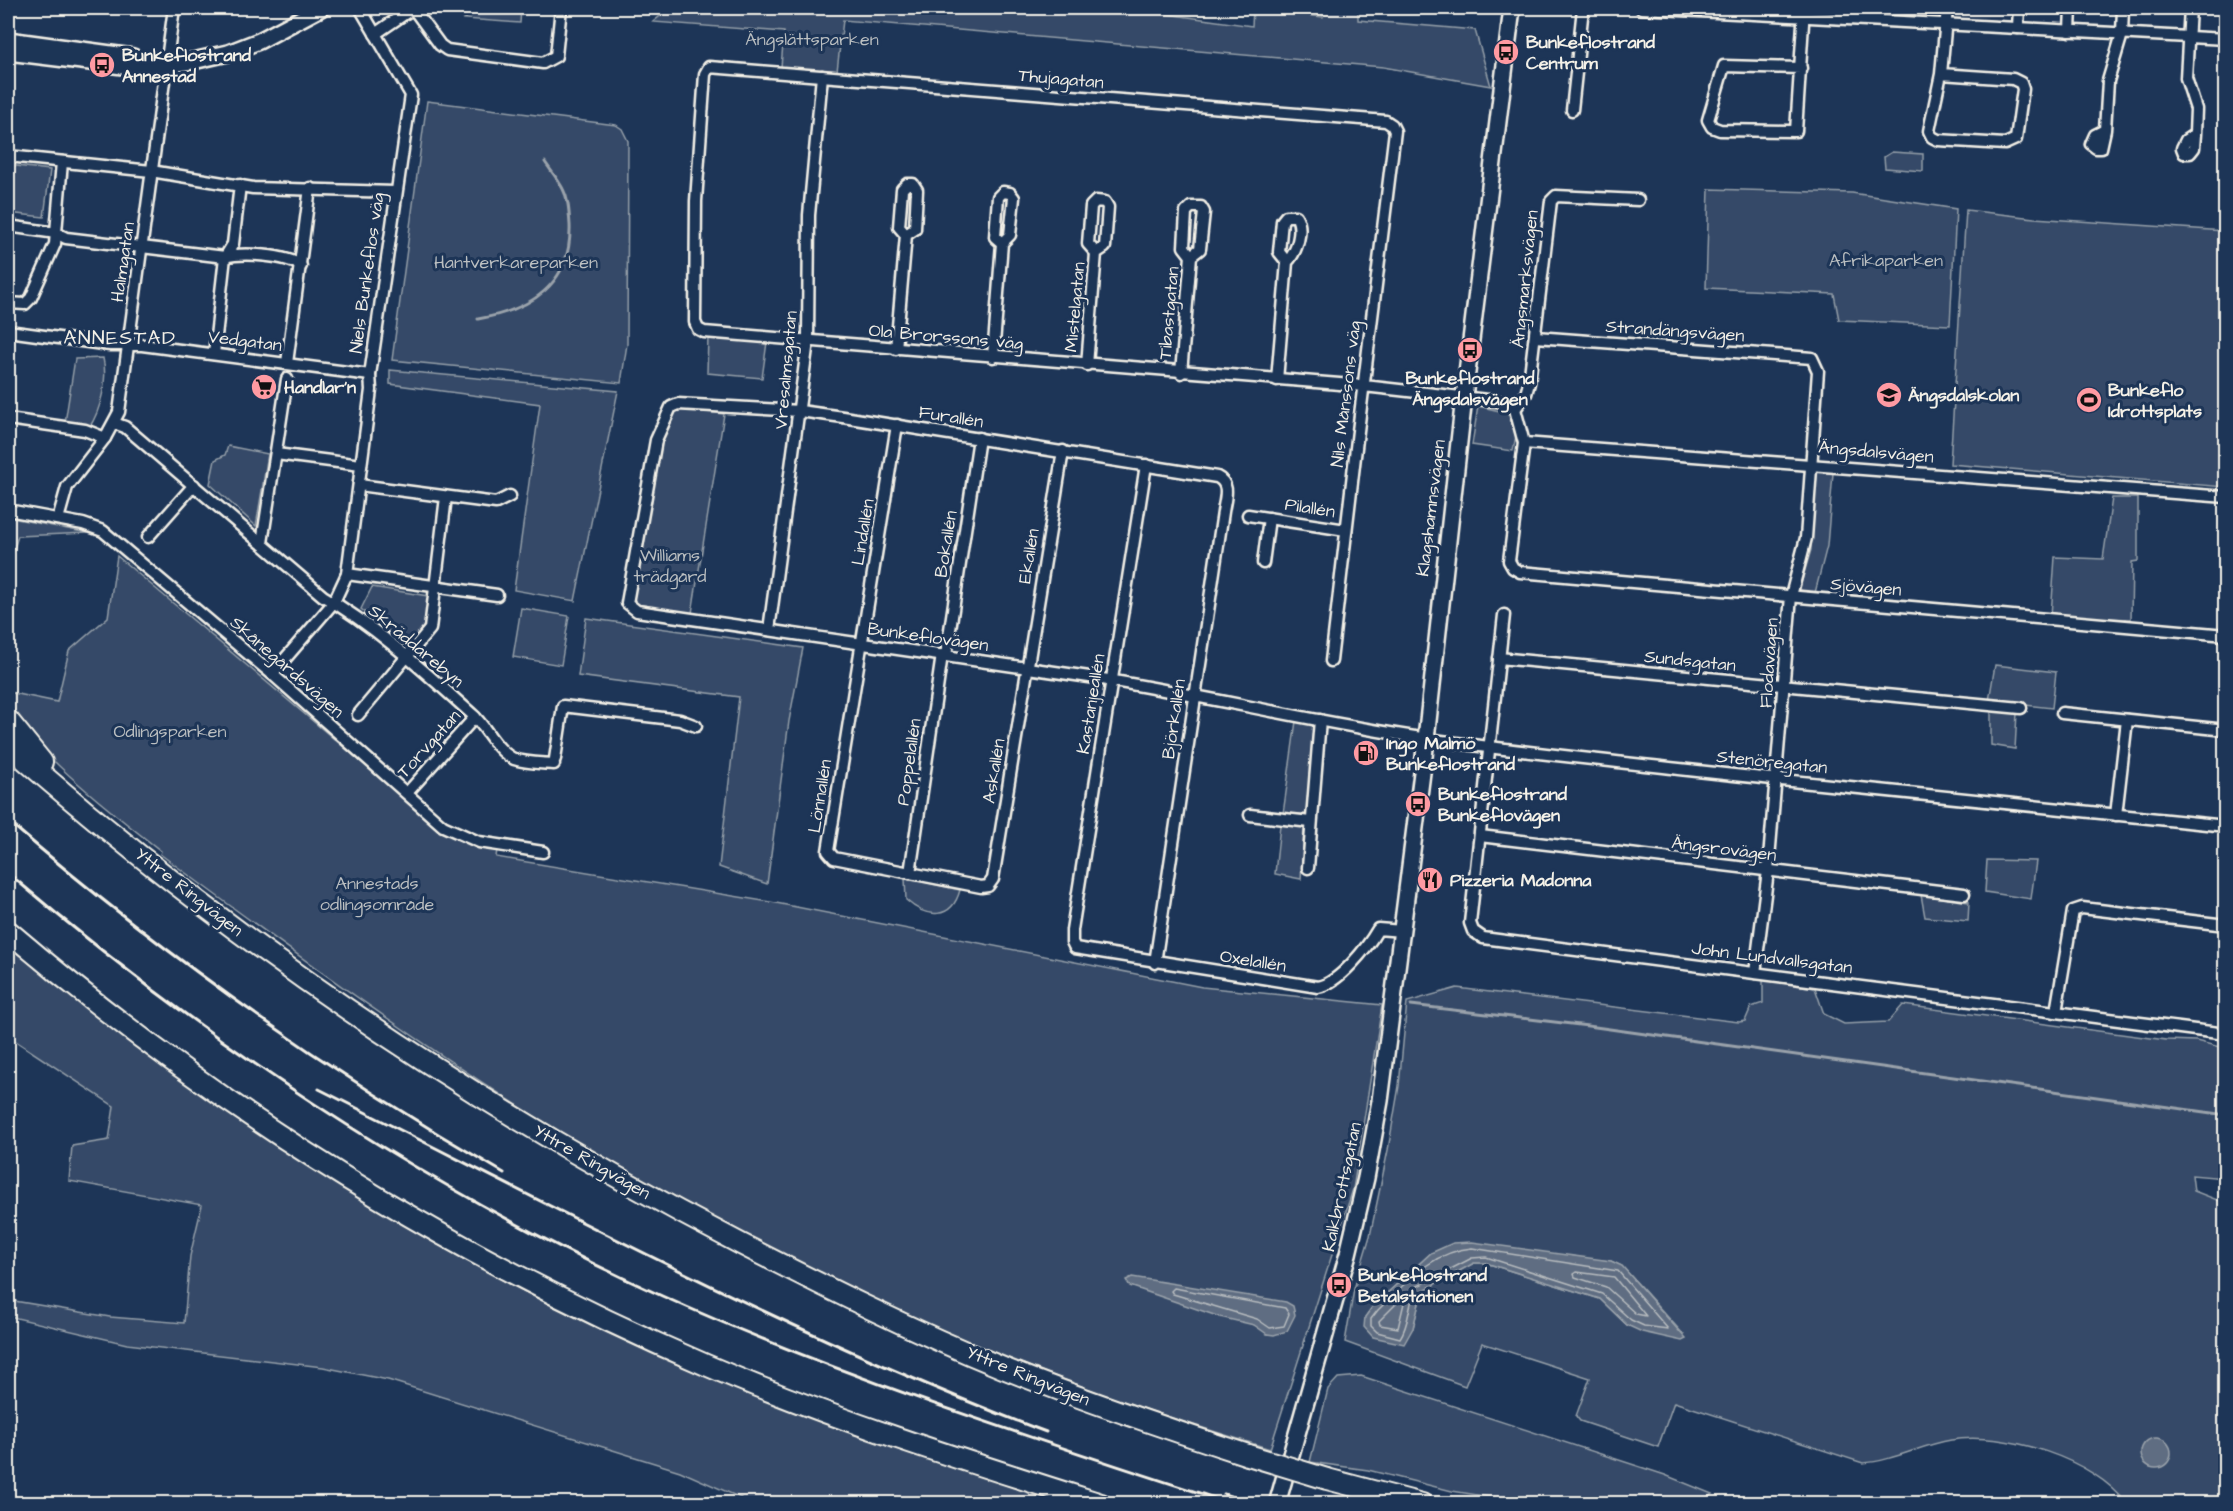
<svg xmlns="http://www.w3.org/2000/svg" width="2233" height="1511" font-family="'Architects Daughter',sans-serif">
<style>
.green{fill:#354a67;stroke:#949ea8;stroke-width:1.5;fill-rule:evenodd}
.water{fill:#5e6d82;stroke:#9aa2ab;stroke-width:1.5}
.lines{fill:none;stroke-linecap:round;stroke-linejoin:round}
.shore{stroke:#b8bcbf;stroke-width:1.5}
.stream{stroke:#9aa2ab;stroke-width:3}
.street-casing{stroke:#f4f1e8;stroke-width:15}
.secondary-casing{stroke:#f4f1e8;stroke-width:20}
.highway-casing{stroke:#f4f1e8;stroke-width:24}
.street{stroke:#1d3557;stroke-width:10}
.secondary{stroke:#1d3557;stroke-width:15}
.highway{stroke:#1d3557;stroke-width:20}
.rail{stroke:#f4f1e8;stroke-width:3}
.highway-bridge-casing{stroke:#f4f1e8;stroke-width:24;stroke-linecap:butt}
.highway-bridge{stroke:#1d3557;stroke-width:20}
.labels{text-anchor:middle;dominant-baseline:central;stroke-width:6;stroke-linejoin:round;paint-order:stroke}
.park-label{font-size:18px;fill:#bbbfc1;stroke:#1d3557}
.poi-label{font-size:18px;font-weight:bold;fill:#f4f1e8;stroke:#1d3557;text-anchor:start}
.street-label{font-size:18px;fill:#f4f1e8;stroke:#1d3557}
.neighbourhood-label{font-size:20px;letter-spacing:1.5px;fill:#f4f1e8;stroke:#1d3557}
</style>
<rect width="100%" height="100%" fill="#1d3557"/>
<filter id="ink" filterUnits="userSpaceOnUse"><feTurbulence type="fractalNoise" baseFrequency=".0167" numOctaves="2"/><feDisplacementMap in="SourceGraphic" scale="12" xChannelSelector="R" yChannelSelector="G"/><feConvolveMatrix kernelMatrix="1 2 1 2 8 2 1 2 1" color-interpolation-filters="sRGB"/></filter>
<g filter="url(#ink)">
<g class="green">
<polygon points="482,8 521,8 520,23 464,19"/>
<polygon points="670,8 1167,8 1167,14 1252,26 1253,9 1323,17 1324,8 1358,8 1358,20 1475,30 1491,86 1383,67 843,20 837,71 781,67 784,32 653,22"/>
<polygon points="427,101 616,125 622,129 628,141 627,344 621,383 392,360"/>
<polygon points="1892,152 1923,154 1923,171 1885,168 1884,157"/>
<polygon points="8,165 50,170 44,217 8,213"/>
<polygon points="1709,189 1852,193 1956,209 1950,325 1839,320 1834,294 1706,288"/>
<polygon points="1966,210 2034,218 2225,231 2225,487 1950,464"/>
<polygon points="708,337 767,342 762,378 707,373"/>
<path d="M 103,358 C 108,379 101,410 89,428 L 65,423 L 75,359 Z"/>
<polygon points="390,370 618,391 575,601 514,590 540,404 390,384"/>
<polygon points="1478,406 1508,413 1516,436 1513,451 1472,445"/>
<polygon points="678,409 724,414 692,613 636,604 634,598 660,441 674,412"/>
<polygon points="228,446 268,454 256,526 210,484 215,460 225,455"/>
<polygon points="1814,472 1833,473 1827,546 1815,593 1799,590 1811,550"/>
<polygon points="2112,498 2138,498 2138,561 2132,562 2131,619 2051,616 2055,557 2103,559"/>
<polygon points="8,517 17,519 88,533 18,536 13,552 8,551"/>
<path d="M 117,556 L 410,803 L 440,831 L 497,850 L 496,857 L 776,903 L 1202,987 L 1382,1005 L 1353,1189 L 1270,1449 C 1210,1430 1149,1412 1089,1389 C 896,1318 710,1226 536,1117 C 406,1035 283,945 160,854 L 161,851 C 126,823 8,736 8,692 L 57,702 L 69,651 L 108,617 Z"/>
<polygon points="372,587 428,596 424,628 406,646 361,609"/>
<polygon points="521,608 569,616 561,665 513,657"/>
<polygon points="586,618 803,648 789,721 767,884 719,867 739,697 578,676"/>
<polygon points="1995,665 2056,672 2052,708 1989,701"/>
<polygon points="1991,711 2017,713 2015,749 1991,745"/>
<polygon points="1296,721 1315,724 1307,814 1283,814"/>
<polygon points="1280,825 1304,827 1301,879 1275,874"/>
<polygon points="1987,860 2036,861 2031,899 1985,892"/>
<path d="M 905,878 L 960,890 C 952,920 927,919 906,900 Z"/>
<polygon points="1921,895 1969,902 1968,921 1925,917"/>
<path d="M 8,946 C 238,1137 494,1296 774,1404 C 870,1441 968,1472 1066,1503 L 744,1503 L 741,1498 L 680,1471 L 388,1380 L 323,1367 L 127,1344 L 8,1316 L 8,1300 L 110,1317 L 184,1323 L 190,1256 L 202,1205 L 69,1181 L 72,1146 L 109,1140 L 114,1106 L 8,1036 Z"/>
<path d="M 1763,980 L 1815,988 L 1824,1014 L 1844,1024 L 1888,1022 L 1903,1005 L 2166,1040 L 2196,1041 L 2220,1047 L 2219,1072 L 2226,1076 L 2225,1178 L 2192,1175 L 2194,1191 L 2225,1203 L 2225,1503 L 2126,1503 C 2094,1459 2004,1431 1951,1440 C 1921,1445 1893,1461 1863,1463 L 1674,1402 L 1658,1447 L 1580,1421 L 1576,1416 L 1590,1378 L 1482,1343 L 1465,1386 L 1345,1342 L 1354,1289 L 1370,1236 L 1388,1150 L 1399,1086 L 1407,1002 L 1457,988 L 1739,1022 L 1745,1021 L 1751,1007 L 1763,1003 ZM 1431,1253 L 1567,1257 L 1611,1261 L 1622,1266 L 1683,1334 L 1627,1325 L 1600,1299 L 1486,1263 L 1474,1263 L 1422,1291 L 1413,1328 L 1365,1317 L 1373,1306 Z"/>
<polygon points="1361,1376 1665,1475 1712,1494 1702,1503 1528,1503 1452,1491 1368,1470 1310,1462 1328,1389 1338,1378"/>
</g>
<g class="water">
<polygon points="1472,1242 1611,1261 1622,1266 1686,1339 1682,1341 1642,1332 1627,1325 1600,1299 1486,1263 1474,1263 1422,1291 1413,1328 1404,1344 1373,1337 1364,1327 1365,1317 1373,1306 1431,1253 1453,1243"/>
<polygon points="1132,1277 1286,1302 1293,1306 1295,1315 1287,1331 1274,1335 1267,1334 1254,1325 1220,1317 1130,1286 1126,1280"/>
<circle cx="2156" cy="1453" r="15"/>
</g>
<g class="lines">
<g class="shore">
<path d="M 1472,1248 L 1618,1271 L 1668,1329 L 1644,1326 L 1631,1320 L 1602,1294 L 1486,1257 L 1472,1258 L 1418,1286 C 1407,1302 1411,1322 1400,1338 L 1377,1332 L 1371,1326 L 1371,1319 L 1378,1310 C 1406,1283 1432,1251 1472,1248 Z"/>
<polygon points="1577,1272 1614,1277 1646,1316 1636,1314 1606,1287 1575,1277 1574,1274"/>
<polygon points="1174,1288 1285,1308 1289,1314 1284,1326 1270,1328 1257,1319 1173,1294 1171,1291"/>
<polygon points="1399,1301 1404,1303 1398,1328 1380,1325 1379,1321"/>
</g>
<g class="stream">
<path d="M 478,319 C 531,310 572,284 570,225 C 569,213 569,200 563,189 C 558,179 551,171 545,162"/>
<polyline points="1411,1005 1588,1026 2226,1115"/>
</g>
<g class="street-casing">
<g id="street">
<polyline points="413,8 440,45 447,50 543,63 556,56 561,8"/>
<polyline points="1641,8 2226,39"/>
<polyline points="2190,8 2186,78 2196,109 2195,134 2186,140 2182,148 2184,153 2190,153 2194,148 2195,134"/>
<polyline points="1874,20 1875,8"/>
<polyline points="2018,28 2019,8"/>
<polyline points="2070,31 2071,8"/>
<polyline points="375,34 413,8"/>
<polyline points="1801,68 1724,66 1708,120 1712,127 1720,130 1796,131 1804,8"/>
<polyline points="1941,74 2013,79 2021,83 2023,89 2016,139 2005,144 1938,140 1932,137 1929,131 1941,74 1947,8"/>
<polyline points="1572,110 1583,8"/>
<polyline points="2105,130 2101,148 2096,148 2091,144 2095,135 2105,130 2108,81 2122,34 2123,8"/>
<polyline points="8,156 151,171 253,188 395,192"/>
<path d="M 8,226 L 56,233 L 66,238 L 225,257 C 242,252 287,255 301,266"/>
<polyline points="8,303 25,304 31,298 55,244 62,162"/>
<polyline points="8,331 110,345 142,345 370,375"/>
<polyline points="1536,337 1812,358 1818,371 1806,538 1791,596 1768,871 1755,973"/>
<polyline points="896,349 906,235 915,229 917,190 913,184 907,184 902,189 899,227 906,235"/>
<polyline points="214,354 225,257 233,244 240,185"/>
<polyline points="993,357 1002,243 1010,235 1014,198 1010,193 1003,192 998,197 995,237 1002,243"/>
<polyline points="287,363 310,188"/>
<polyline points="1087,365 1096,253 1105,247 1108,207 1105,202 1096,201 1091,206 1088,244 1096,253"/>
<polyline points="1181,373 1191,256 1200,249 1204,212 1201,207 1191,207 1186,212 1184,247 1191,256"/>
<path d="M 1277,380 L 1287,262 C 1297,252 1304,229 1296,216 L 1286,216 L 1282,221 L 1279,252 L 1287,262"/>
<polyline points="1515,409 1526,394 1529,383 1551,201 1556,196 1638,200"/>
<polyline points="8,419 85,430 105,438"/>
<path d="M 114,423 L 125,427 L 323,596 C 377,627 426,673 473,715 C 487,728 496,751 514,759 C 525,763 542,763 554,764"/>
<polyline points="897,425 828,851 834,858 981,887 988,886 993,879 1063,451"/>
<polyline points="1524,443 2226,497"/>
<polyline points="276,454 361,465"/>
<path d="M 1146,465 L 1072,930 L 1072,942 L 1075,948 L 1318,987 C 1339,983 1367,948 1378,929 L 1402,931"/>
<polyline points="359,485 496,503 510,496"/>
<polyline points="8,510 83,524 103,531 272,674 443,826 479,842 543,852"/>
<polyline points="1248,515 1346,530"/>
<polyline points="58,519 67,487 105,438 119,412 174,8"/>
<polyline points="148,537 194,485"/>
<polyline points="262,543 287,379"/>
<polyline points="1263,563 1269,518"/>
<polyline points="347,574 497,595"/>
<polyline points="1504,615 1470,923 1473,931 1483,938 2226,1034"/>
<polyline points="769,630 808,341 809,215 822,76"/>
<polyline points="946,656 979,438"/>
<polyline points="1499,658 2021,708"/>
<path d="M 1331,661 C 1351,484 1373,308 1395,131 L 1392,125 L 1386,121 L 709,67 L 705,74 L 696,201 L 695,322 L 698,329 L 704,332 L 1364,386 L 1505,402 L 1515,409 L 1524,443 L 1509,561 L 1513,568 L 1520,572 L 2226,635"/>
<polyline points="272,674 334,602 347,574 371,390 370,375 411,95 360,8"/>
<polyline points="2062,713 2226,730"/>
<polyline points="358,715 430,629 446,497"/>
<polyline points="555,759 563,706 680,720 696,726"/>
<polyline points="407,793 475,717"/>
<polyline points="1250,815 1310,822"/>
<polyline points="2116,815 2127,720"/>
<polyline points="1480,836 1964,894"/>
<polyline points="1308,868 1320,720"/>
<polyline points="910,873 942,655"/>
<path d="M 1155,963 L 1223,512 C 1225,498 1231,484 1217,477 L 843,417 L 800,411 L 678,404 L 671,407 L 656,440 L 627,603 L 637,611 L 1096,678 C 1207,696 1317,723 1428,739 C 1511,751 1595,759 1679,769 C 1861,789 2043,808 2226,826"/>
<polyline points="2056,1012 2073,911 2082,908 2226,925"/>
</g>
</g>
<g class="secondary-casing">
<g id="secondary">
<polyline points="8,40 133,57"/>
<polyline points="8,52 139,68 193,61 228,53 259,41 321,8"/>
<polyline points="1277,1504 1348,1254 1366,1178 1380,1101 1424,757 1464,397 1512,8"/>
</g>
</g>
<g class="highway-casing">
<g id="highway">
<polyline points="8,720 42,762"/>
<path d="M 8,745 C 230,941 478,1108 741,1244 C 827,1288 913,1331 1003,1368 C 1083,1400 1165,1428 1248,1455"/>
<path d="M 8,931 C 218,1110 452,1256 706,1365 C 834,1420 968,1462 1101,1504"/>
<polyline points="1327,1479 1422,1504"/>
</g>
</g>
<use href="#street" class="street"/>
<use href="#secondary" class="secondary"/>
<use href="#highway" class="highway"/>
<g class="rail">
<path d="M 8,821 C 161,953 329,1072 504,1173"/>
<path d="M 8,873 C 208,1044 422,1187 662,1296 C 846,1379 1041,1441 1233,1504"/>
<path d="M 319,1089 C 557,1208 796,1338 1046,1432"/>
<polyline points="1224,1494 1253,1504"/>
</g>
<g class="highway-bridge-casing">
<polyline id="highway-bridge" points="1248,1455 1327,1479"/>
</g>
<use href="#highway-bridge" class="highway-bridge"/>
</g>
</g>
<defs>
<g id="bus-disc" transform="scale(1.35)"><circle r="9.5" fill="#ff9aa2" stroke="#1d3557"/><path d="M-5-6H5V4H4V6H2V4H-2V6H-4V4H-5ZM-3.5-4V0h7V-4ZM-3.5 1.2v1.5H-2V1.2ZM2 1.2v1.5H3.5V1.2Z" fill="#111"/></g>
<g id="supermarket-disc" transform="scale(1.35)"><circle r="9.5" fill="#ff9aa2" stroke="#1d3557"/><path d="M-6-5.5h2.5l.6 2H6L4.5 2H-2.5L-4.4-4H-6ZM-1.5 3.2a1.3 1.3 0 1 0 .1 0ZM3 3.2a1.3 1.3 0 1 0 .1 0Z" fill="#111"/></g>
<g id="school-disc" transform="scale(1.35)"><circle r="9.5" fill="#ff9aa2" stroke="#1d3557"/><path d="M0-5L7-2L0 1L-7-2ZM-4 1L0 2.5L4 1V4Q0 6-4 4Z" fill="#111"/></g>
<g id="stadium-disc" transform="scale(1.35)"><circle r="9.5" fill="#ff9aa2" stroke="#1d3557"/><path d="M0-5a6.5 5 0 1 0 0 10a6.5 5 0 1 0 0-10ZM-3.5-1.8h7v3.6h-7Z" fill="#111"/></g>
<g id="fuel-disc" transform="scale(1.35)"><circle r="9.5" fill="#ff9aa2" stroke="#1d3557"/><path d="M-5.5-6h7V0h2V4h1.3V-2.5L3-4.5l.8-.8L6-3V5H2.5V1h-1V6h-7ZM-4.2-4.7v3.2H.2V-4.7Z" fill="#111"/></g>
<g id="restaurant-disc" transform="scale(1.35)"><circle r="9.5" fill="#ff9aa2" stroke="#1d3557"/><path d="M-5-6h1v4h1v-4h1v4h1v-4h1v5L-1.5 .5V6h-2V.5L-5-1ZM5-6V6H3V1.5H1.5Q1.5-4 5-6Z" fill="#111"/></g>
</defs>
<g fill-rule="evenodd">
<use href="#bus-disc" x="1506" y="52"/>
<use href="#bus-disc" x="102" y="65"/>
<use href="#bus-disc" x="1470" y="350"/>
<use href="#supermarket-disc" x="264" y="387"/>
<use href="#school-disc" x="1889" y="395"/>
<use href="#stadium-disc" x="2089" y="400"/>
<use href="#fuel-disc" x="1366" y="753"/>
<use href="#bus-disc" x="1418" y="804"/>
<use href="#restaurant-disc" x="1430" y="880"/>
<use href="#bus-disc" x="1339" y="1285"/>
</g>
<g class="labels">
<g class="park-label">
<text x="812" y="39">Ängslättsparken</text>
<text x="1886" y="260">Afrikaparken</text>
<text x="516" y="262">Hantverkareparken</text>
<text x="670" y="555">Williams<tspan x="670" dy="21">trädgård</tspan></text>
<text x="170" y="731">Odlingsparken</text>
<text x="377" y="883">Annestads<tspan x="377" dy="21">odlingsområde</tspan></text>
</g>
<g class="poi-label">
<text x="1526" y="42">Bunkeflostrand<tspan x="1526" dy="21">Centrum</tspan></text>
<text x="122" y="55">Bunkeflostrand<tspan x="122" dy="21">Annestad</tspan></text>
<text x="1470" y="378" text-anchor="middle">Bunkeflostrand<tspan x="1470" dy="21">Ängsdalsvägen</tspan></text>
<text x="284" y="387">Handlar'n</text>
<text x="2108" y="390">Bunkeflo<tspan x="2108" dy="21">Idrottsplats</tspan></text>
<text x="1908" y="395">Ängsdalskolan</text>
<text x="1386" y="743">Ingo Malmö<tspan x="1386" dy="21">Bunkeflostrand</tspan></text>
<text x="1438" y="794">Bunkeflostrand<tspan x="1438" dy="21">Bunkeflovägen</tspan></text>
<text x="1450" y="880">Pizzeria Madonna</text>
<text x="1358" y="1275">Bunkeflostrand<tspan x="1358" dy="21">Betalstationen</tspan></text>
</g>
<g class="street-label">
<text transform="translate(1061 79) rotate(5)">Thujagatan</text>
<text transform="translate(123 262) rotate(-82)">Halmgatan</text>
<text transform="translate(367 273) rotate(-82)">Niels Bunkeflos väg</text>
<text transform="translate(1525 279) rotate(-84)">Ängsmarksvägen</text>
<text transform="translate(1075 307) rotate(-85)">Mistelgatan</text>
<text transform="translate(1169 313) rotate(-85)">Tibastgatan</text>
<text transform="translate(1675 331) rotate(4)">Strandängsvägen</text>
<text transform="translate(946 337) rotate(5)">Ola Brorssons väg</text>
<text transform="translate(245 341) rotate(7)">Vedgatan</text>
<text transform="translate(786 370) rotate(-85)">Vresalmsgatan</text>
<text transform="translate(1346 394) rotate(-83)">Nils Månssons väg</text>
<text transform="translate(951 417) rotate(9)">Furallén</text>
<text transform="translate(1876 452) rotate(5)">Ängsdalsvägen</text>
<text transform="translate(1310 508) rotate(9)">Pilallén</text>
<text transform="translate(1431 508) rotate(-83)">Klagshamnsvägen</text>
<text transform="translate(863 532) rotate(-81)">Lindallén</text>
<text transform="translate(946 544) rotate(-81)">Bokallén</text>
<text transform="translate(1029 556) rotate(-81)">Ekallén</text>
<text transform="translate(1866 587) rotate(5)">Sjövägen</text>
<text transform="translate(928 637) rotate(8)">Bunkeflovägen</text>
<text transform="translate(416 646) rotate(40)">Skräddarebyn</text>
<text transform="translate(1690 661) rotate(6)">Sundsgatan</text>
<text transform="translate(1769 663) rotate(-86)">Flodavägen</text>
<text transform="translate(287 667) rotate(41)">Skånegårdsvägen</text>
<text transform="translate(1091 704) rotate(-81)">Kastanjeallén</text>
<text transform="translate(1174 719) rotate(-82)">Björkallén</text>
<text transform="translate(429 744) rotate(-48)">Torvgatan</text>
<text transform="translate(909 762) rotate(-82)">Poppelallén</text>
<text transform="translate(1772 762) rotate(6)">Stenöregatan</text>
<text transform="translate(994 771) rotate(-81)">Askallén</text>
<text transform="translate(820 796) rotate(-81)">Lönnallén</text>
<text transform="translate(1724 849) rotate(7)">Ängsrovägen</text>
<text transform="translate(189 892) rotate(38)">Yttre Ringvägen</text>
<text transform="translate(1772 958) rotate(7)">John Lundvallsgatan</text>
<text transform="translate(1253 961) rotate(9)">Oxelallén</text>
<text transform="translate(592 1162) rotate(30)">Yttre Ringvägen</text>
<text transform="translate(1342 1187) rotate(-78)">Kalkbrottsgatan</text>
<text transform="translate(1028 1376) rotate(22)">Yttre Ringvägen</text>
</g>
<g class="neighbourhood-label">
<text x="120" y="338">ANNESTAD</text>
</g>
</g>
<rect width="2233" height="1511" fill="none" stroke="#1d3557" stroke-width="30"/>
<rect x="15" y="15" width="2203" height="1481" fill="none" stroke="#f4f1e8" stroke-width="2" filter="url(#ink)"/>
</svg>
